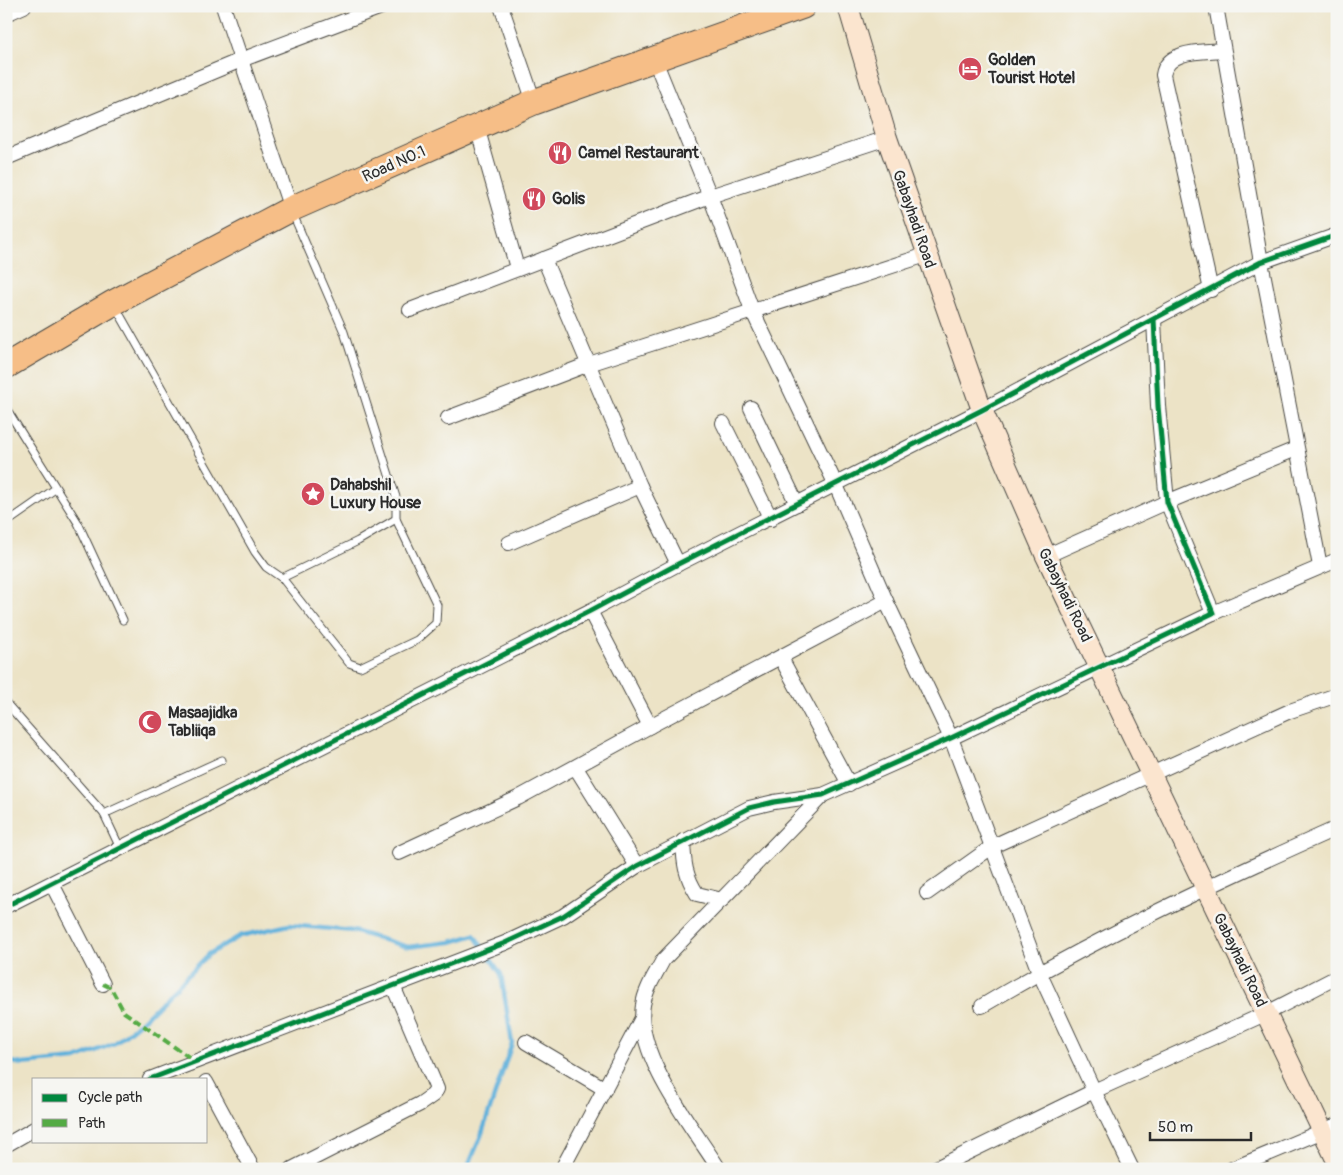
<svg xmlns="http://www.w3.org/2000/svg" width="1343" height="1175" font-family="Pangolin,sans-serif">
<style>
.lines{fill:none;stroke-linecap:round;stroke-linejoin:round}
.stream{stroke:#60b1db;stroke-width:4.5}
.lane-casing{stroke:#484742;stroke-width:9}
.street-casing{stroke:#484742;stroke-width:16}
.secondary-casing{stroke:#484742;stroke-width:22}
.highway-casing{stroke:#484742;stroke-width:27}
.lane{stroke:#fff;stroke-width:7}
.street{stroke:#fff;stroke-width:14}
.secondary{stroke:#fbe5cf;stroke-width:20}
.highway{stroke:#f6be87;stroke-width:25}
.quiet{stroke:#54ab44;stroke-width:4;stroke-dasharray:8 4;stroke-linecap:butt}
.cycleway-casing{stroke:#f6f6f2;stroke-width:8}
.cycleway{stroke:#00873e;stroke-width:5}
.labels{text-anchor:middle;dominant-baseline:central;stroke-width:5;stroke-linejoin:round;paint-order:stroke}
.poi-label{font-size:16px;font-weight:bold;fill:#2b2b2b;stroke:#f6f6f2;text-anchor:start}
.street-label{font-size:16px;fill:#2b2b2b;stroke:#f6f6f2}
</style>
<rect width="100%" height="100%" fill="#f6f6f2"/>
<filter id="ink" filterUnits="userSpaceOnUse"><feTurbulence type="fractalNoise" baseFrequency=".02" numOctaves="2"/><feDisplacementMap in="SourceGraphic" scale="10" xChannelSelector="R" yChannelSelector="G"/><feConvolveMatrix kernelMatrix="1 2 1 2 8 2 1 2 1" color-interpolation-filters="sRGB"/></filter>
<filter id="wash" filterUnits="userSpaceOnUse"><feTurbulence type="fractalNoise" baseFrequency=".0096" numOctaves="4" result="noise"/><feDisplacementMap in="SourceGraphic" scale="20" xChannelSelector="R" yChannelSelector="G"/><feGaussianBlur stdDeviation="1.12" result="paint"/><feColorMatrix in="noise" values="0 0 0 0 0 0 0 0 0 0 0 0 0 0 0 0 0 1.4 0 .05"/><feComposite in="paint" operator="in"/></filter>
<g filter="url(#wash)">
<rect width="100%" height="100%" fill="#ece3c6"/>
<g class="lines">
<polyline class="stream" points="6,1061 22,1064 76,1059 115,1043 143,1020 209,954 240,936 289,925 353,931 408,947 451,942 474,935 501,974 512,1043 481,1136 467,1169"/>
</g>
</g>
<g filter="url(#ink)">
<g class="lines">
<g class="lane-casing">
<g id="lane">
<polyline points="115,306 255,552 266,567 282,578 349,663 360,667 417,640 436,623 437,605 396,519 396,497 344,332 292,212"/>
<polyline points="6,408 78,523 123,620"/>
<polyline points="6,523 55,489"/>
<polyline points="282,578 358,541 396,519"/>
<polyline points="6,703 104,814 121,850"/>
<polyline points="104,814 222,760"/>
</g>
</g>
<g class="street-casing">
<g id="street">
<polyline points="223,6 291,209"/>
<polyline points="501,6 534,102"/>
<polyline points="1216,6 1261,262 1320,566"/>
<polyline points="6,14 24,6"/>
<polyline points="654,58 710,196 752,310 835,483 886,601 951,738 1039,972 1094,1091 1132,1169"/>
<polyline points="477,127 517,268"/>
<polyline points="6,158 241,60 384,6"/>
<polyline points="544,259 640,486 678,564"/>
<path d="M 1211,290 L 1163,75 C 1167,49 1203,52 1223,50"/>
<polyline points="410,310 710,196 887,138"/>
<polyline points="751,408 797,504"/>
<polyline points="448,418 589,364 926,255"/>
<polyline points="723,423 771,519"/>
<polyline points="509,543 640,486"/>
<polyline points="1046,556 1167,502 1296,449"/>
<polyline points="590,611 650,726 886,601"/>
<polyline points="1213,613 1337,560"/>
<polyline points="781,658 849,784"/>
<polyline points="576,768 637,866"/>
<path d="M 683,841 C 684,864 685,875 697,894 L 722,900"/>
<polyline points="399,853 518,798 650,726"/>
<polyline points="52,884 103,984"/>
<polyline points="927,893 993,846 1290,711 1337,695"/>
<polyline points="6,906 590,611 678,564 982,410 1261,262 1337,235"/>
<path d="M 982,1006 C 1096,938 1216,882 1337,828"/>
<polyline points="526,1042 605,1089"/>
<polyline points="150,1079 505,943 563,916 637,866 749,808 774,802 823,795 951,738 1213,613 1167,502 1158,406 1154,319"/>
<polyline points="206,1082 253,1169"/>
<polyline points="6,1145 34,1129"/>
<polyline points="292,1169 420,1104 433,1095 437,1089 393,986"/>
<polyline points="562,1169 642,1018"/>
<path d="M 719,1169 C 692,1126 635,1056 643,1005 C 645,989 656,974 663,960 L 823,795"/>
<polyline points="934,1169 1094,1091 1267,1013 1337,977"/>
<polyline points="1232,1169 1337,1125"/>
</g>
</g>
<g class="secondary-casing">
<polyline id="secondary" points="848,6 887,138 982,410 1046,556 1337,1161"/>
</g>
<g class="highway-casing">
<polyline id="highway" points="6,366 113,303 291,209 534,102 803,6"/>
</g>
<use href="#lane" class="lane"/>
<use href="#street" class="street"/>
<use href="#secondary" class="secondary"/>
<use href="#highway" class="highway"/>
<polyline class="quiet" points="103,984 111,988 124,1012 196,1062"/>
<g class="cycleway-casing">
<g id="cycleway">
<polyline points="6,906 590,611 678,564 982,410 1261,262 1337,235"/>
<polyline points="150,1079 505,943 563,916 637,866 749,808 774,802 823,795 951,738 1213,613 1167,502 1158,406 1154,319"/>
</g>
</g>
<use href="#cycleway" class="cycleway"/>
</g>
</g>
<defs>
<g id="hotel-disc" transform="scale(1.25)"><circle r="9.5" fill="#d1495b" stroke="#f6f6f2"/><path d="M-6-4.5h1.5V1H6V5H4.5V3h-9V5H-6ZM-4 0a1.8 1.8 0 1 1 3.6 0ZM.5 0V-2.5h3Q6-2.5 6 0Z" fill="#fff"/></g>
<g id="restaurant-disc" transform="scale(1.25)"><circle r="9.5" fill="#d1495b" stroke="#f6f6f2"/><path d="M-5-6h1v4h1v-4h1v4h1v-4h1v5L-1.5 .5V6h-2V.5L-5-1ZM5-6V6H3V1.5H1.5Q1.5-4 5-6Z" fill="#fff"/></g>
<g id="sight-disc" transform="scale(1.25)"><circle r="9.5" fill="#d1495b" stroke="#f6f6f2"/><path d="M0-6L1.8-2.2L6-1.7L2.9 1.2L3.7 5.4L0 3.3L-3.7 5.4L-2.9 1.2L-6-1.7L-1.8-2.2Z" fill="#fff"/></g>
<g id="mosque-disc" transform="scale(1.25)"><circle r="9.5" fill="#d1495b" stroke="#f6f6f2"/><path d="M3.5-4.9A6 6 0 1 0 3.5 4.9A5 5 0 1 1 3.5-4.9Z" fill="#fff"/></g>
</defs>
<g fill-rule="evenodd">
<use href="#hotel-disc" x="970" y="69"/>
<use href="#restaurant-disc" x="560" y="153"/>
<use href="#restaurant-disc" x="534" y="199"/>
<use href="#sight-disc" x="313" y="494"/>
<use href="#mosque-disc" x="150" y="722"/>
</g>
<g class="labels">
<g class="poi-label">
<text x="988" y="60">Golden<tspan x="988" dy="18">Tourist Hotel</tspan></text>
<text x="578" y="153">Camel Restaurant</text>
<text x="552" y="199">Golis</text>
<text x="330" y="485">Dahabshil<tspan x="330" dy="18">Luxury House</tspan></text>
<text x="168" y="713">Masaajidka<tspan x="168" dy="18">Tabliiqa</tspan></text>
</g>
<g class="street-label">
<text transform="translate(394 164) rotate(-24)">Road NO.1</text>
<text transform="translate(914 219) rotate(71)">Gabayhadi Road</text>
<text transform="translate(1065 595) rotate(64)">Gabayhadi Road</text>
<text transform="translate(1240 960) rotate(64)">Gabayhadi Road</text>
</g>
</g>
<rect width="1343" height="1175" fill="none" stroke="#f6f6f2" stroke-width="25"/>
<rect x="32" y="1078" width="175" height="65" fill="#f6f6f2" stroke="#a5a5a2"/>
<rect x="42" y="1094" width="25" height="8" fill="#00873e" stroke="#a5a5a2"/>
<text x="78" y="1102" font-size="15" fill="#2b2b2b">Cycle path</text>
<rect x="42" y="1119" width="25" height="8" fill="#54ab44" stroke="#a5a5a2"/>
<text x="78" y="1128" font-size="15" fill="#2b2b2b">Path</text>
<path d="M1150 1132v8h101v-8" fill="none" stroke="#2b2b2b" stroke-width="2.5"/>
<text x="1158" y="1132" font-size="15" fill="#2b2b2b" stroke="#f6f6f2" stroke-width="4" paint-order="stroke">50 m</text>
</svg>
